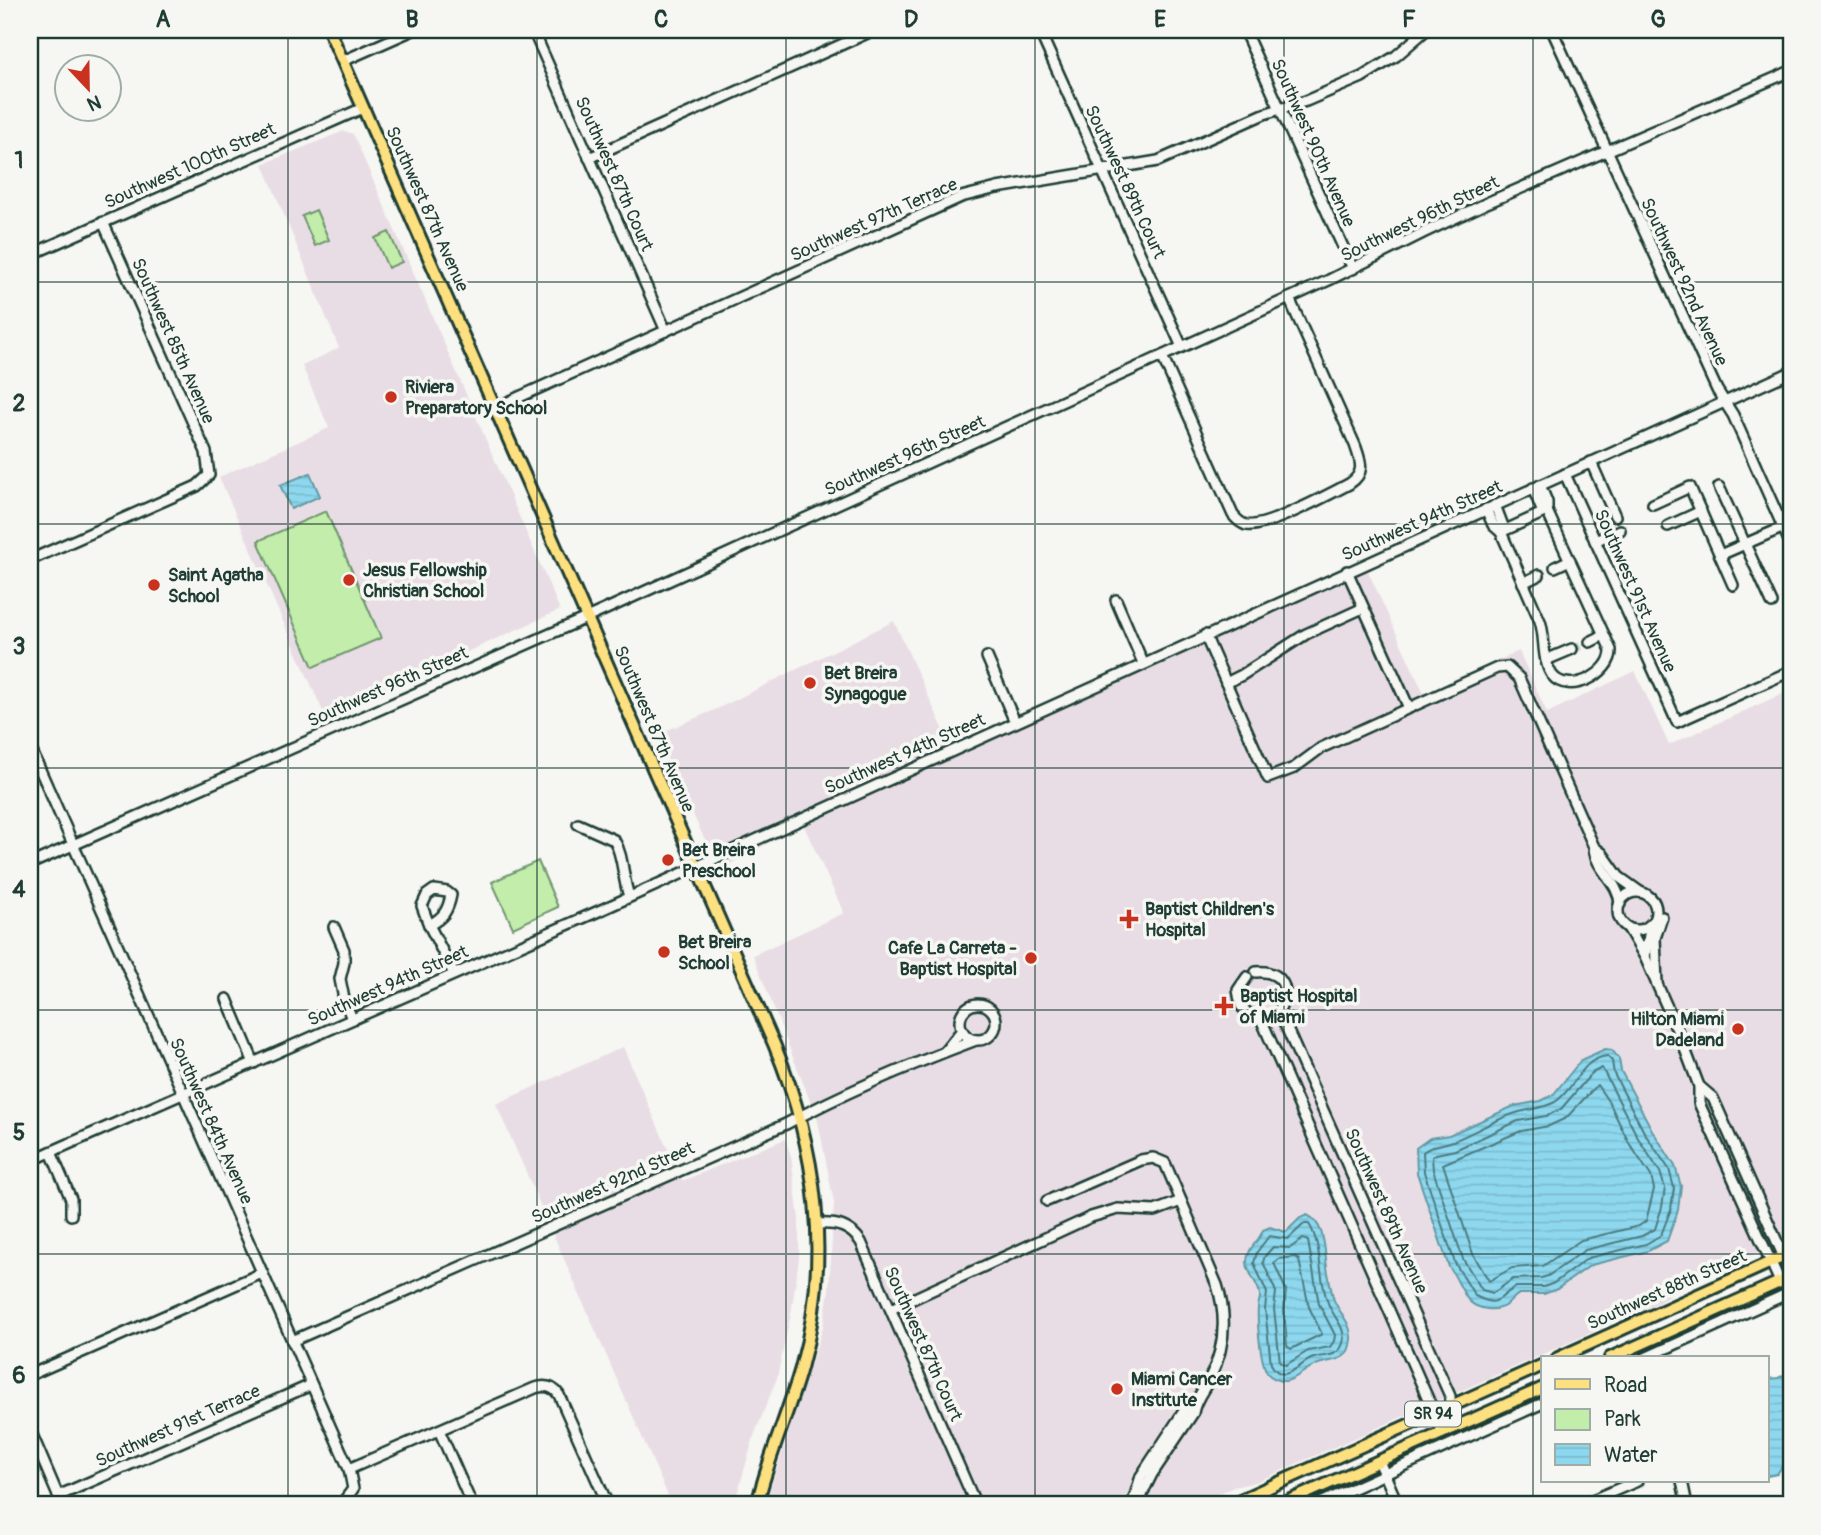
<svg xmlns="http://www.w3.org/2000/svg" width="1821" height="1535" font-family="Pangolin,sans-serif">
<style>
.built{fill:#e9dde5}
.park{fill:#c2edaa;stroke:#70956f;stroke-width:2}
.water{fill:url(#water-rules);stroke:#629aa4;stroke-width:2}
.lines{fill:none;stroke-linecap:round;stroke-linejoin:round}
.shore{stroke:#4b7b7f;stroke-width:2}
.minor-tunnel{stroke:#cbd1cc;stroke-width:9;stroke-dasharray:9 4.5;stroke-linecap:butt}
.minor-casing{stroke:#1f3d34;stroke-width:14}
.major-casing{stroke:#1f3d34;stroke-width:16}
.minor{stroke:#f6f6f2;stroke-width:9}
.major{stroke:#fde080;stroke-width:10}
.grid{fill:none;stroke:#1f3d34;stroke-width:2;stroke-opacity:0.55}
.poi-dot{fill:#c8321e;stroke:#f6f6f2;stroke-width:2.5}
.labels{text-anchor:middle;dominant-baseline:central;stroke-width:7;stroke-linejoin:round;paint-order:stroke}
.shield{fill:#f6f6f2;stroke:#60746d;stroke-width:2}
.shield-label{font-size:16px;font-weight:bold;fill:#1f3d34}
.street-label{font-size:18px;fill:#1f3d34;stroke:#f6f6f2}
.poi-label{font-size:18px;font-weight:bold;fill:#1f3d34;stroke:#f6f6f2;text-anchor:start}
.neatline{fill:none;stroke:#1f3d34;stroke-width:2.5}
.grid-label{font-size:23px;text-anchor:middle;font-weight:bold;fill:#1f3d34}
</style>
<defs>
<pattern id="water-rules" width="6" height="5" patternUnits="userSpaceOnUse" patternTransform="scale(1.75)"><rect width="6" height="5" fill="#8ed8ef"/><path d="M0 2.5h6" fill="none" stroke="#7abace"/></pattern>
</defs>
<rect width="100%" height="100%" fill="#f6f6f2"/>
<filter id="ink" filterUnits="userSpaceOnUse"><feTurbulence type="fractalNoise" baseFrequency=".0143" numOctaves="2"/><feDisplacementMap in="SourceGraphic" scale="14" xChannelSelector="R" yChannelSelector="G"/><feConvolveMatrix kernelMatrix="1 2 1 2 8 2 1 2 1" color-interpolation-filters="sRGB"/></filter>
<g filter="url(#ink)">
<g class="built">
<polygon points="344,131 353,134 560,610 325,716 219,477 329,428 302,366 339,348 263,164"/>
<polygon points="1367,569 1424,694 1519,651 1547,713 1635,671 1669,745 1791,690 1791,1237 1750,1256 1744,1264 1710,1272 1692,1279 1691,1277 1686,1279 1687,1282 1660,1302 1256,1482 1234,1487 1192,1505 765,1505 823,1327 829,1290 834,1203 818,1121 753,955 844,913 803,824 719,870 656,735 717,709 894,621 955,755"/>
<polygon points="623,1047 682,1181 785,1139 791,1156 799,1219 799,1258 791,1314 777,1378 755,1433 734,1505 672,1505 496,1104"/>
</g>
<g class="park">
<polygon points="316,210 329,240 315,246 302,216"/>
<polygon points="389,232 402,262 388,268 375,238"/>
<polygon points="326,511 381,638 313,667 258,541"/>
<polygon points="538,861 558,907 513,928 492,882"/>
</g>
<g class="water">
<polygon points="310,473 320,496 291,509 280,485"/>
<path d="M 1605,1049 L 1612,1050 L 1619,1059 L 1621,1071 L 1652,1130 L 1675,1166 L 1681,1186 L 1678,1210 L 1667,1241 L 1648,1251 L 1591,1265 L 1557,1289 L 1544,1294 L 1519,1294 C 1513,1297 1511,1302 1506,1305 C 1496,1312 1478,1310 1469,1301 C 1463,1294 1456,1276 1449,1267 L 1417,1173 L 1416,1148 L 1430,1138 L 1449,1135 L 1514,1106 L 1541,1101 L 1553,1095 L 1581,1060 Z"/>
<path d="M 1307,1215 C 1327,1224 1324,1255 1328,1273 C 1330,1282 1331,1291 1334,1300 C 1339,1313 1352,1323 1351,1339 C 1349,1364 1333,1358 1316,1365 C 1299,1371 1289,1391 1269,1375 C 1260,1367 1257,1320 1258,1307 C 1258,1304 1260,1300 1260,1297 C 1261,1285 1247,1275 1247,1262 C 1247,1248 1259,1242 1263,1230 L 1270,1227 L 1286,1232 L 1300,1218 Z"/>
<polygon points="1791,1372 1791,1458 1783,1465 1777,1474 1767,1476 1767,1379 1778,1378"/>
</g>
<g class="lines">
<g class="shore">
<path d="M 1607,1056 L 1612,1061 L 1614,1074 L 1645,1134 L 1669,1169 L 1674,1188 L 1671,1209 L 1661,1235 L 1646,1244 L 1588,1258 L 1554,1283 L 1544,1287 L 1516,1287 C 1497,1297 1501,1309 1475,1296 L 1455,1263 L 1424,1172 L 1423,1152 C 1433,1144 1442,1145 1453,1141 C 1474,1133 1492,1121 1513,1114 C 1527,1109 1542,1109 1555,1102 C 1575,1090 1580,1059 1607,1056 Z"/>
<polygon points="1602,1068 1638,1138 1660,1172 1665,1188 1662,1207 1655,1229 1642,1236 1585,1250 1548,1276 1541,1278 1513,1279 1493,1293 1482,1290 1463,1259 1433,1170 1432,1157 1436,1154 1455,1150 1518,1121 1546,1116 1561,1109 1592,1073"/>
<polygon points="1597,1085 1610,1104 1629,1143 1651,1176 1654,1189 1646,1221 1639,1226 1581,1240 1543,1266 1512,1268 1489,1281 1473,1254 1443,1164 1521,1131 1549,1126 1566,1118"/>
<path d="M 1304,1224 L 1309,1224 C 1323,1247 1318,1278 1328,1303 C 1333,1317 1347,1328 1343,1343 C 1338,1359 1323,1354 1311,1359 C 1298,1365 1283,1386 1271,1364 L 1265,1309 L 1267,1293 L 1254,1263 L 1257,1252 L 1269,1236 L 1288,1239 Z"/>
<polygon points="1303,1239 1308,1241 1319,1304 1335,1335 1334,1341 1330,1347 1308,1351 1286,1365 1280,1362 1274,1309 1276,1292 1263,1262 1265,1256 1273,1247 1290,1248"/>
<polygon points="1296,1257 1299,1260 1309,1307 1322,1334 1291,1349 1287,1346 1284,1310 1286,1290 1274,1263 1278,1259"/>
</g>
<polyline class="minor-tunnel" points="1572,649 1590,642"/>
<g class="minor-casing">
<g id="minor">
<polyline points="533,30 666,331"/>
<polyline points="1039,30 1182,347"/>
<polyline points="1244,30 1353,269"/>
<polyline points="1552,30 1717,390 1733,415 1791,545"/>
<polyline points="343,61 413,30"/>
<polyline points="589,158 874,30"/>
<polyline points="30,255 363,108"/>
<path d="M 1162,356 L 1233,515 C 1237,520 1240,523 1246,525 C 1265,529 1330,494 1349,484 C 1366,473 1361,462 1355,445 L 1289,298"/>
<polyline points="495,408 961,197 997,188 1158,161 1264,114 1306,101 1362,77 1396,56 1426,30"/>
<polyline points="1591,462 1615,516"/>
<polyline points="1565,474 1677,722 1791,671"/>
<polyline points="1719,487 1772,603"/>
<polyline points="1533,488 1541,508 1547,511"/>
<polyline points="1653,504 1690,487 1733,585"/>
<polyline points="1495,505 1503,526 1501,532"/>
<path d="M 1486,509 L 1493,525 L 1501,532 L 1540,621 C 1546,639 1541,658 1552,675 C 1568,696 1612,674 1611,650 L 1547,511 L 1547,502 L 1540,485"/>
<polyline points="1668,526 1701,511"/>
<polyline points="1501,532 1547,511"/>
<polyline points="1595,541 1620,530"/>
<polyline points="1720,555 1784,527"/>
<polyline points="30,560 197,486 209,475 206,452 103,222"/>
<polyline points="1555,567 1570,560"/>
<polyline points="1347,571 1409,708"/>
<polyline points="1523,583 1539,575"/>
<polyline points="1116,600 1143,663"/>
<path d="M 1205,635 L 1268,778 L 1294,768 L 1321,748 L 1497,668 L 1507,667 L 1519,678 L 1594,847 C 1595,870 1619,881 1620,904"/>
<polyline points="1590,642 1604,635"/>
<polyline points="987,657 1015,722"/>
<polyline points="1546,660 1572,649"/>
<polyline points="1226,683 1242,675 1306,634 1363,608"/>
<polyline points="30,747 349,1469 353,1489 341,1505"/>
<path d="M 578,824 L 614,840 C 624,856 622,877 629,896"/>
<polyline points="1594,847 1602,853 1619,877 1640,892"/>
<polyline points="30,864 602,611 1329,280 1423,233 1489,202 1791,71"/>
<circle cx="1637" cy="911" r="19"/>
<path d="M 429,925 C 443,918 448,911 451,895 L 447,892 L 434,890 L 427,895 L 422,906 L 429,925 L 454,974"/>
<polyline points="334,927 344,950 344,963 340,979 344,999 352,1019"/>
<polyline points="1628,928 1645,957 1682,1041 1699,1086 1699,1103 1780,1282"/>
<polyline points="1645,957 1651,924"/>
<path d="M 1247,977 L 1238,990 L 1241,1006 C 1276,1050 1311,968 1256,972"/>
<polyline points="1657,983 1655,938 1662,917"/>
<polyline points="227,999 254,1063"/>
<circle cx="978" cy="1022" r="18"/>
<polyline points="1279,1011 1450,1396 1450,1407 1458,1426"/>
<polyline points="1261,1019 1443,1433"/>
<polyline points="945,1051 962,1030"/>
<polyline points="1699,1086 1713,1098 1791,1273"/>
<polyline points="51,1152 71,1199 71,1215"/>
<polyline points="30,1161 601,910 1791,372"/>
<path d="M 1047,1201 L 1141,1160 L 1153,1158 L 1165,1163 L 1217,1285 C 1227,1316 1225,1348 1210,1378 C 1204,1390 1195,1399 1193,1413 L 1152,1474 L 1143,1492 L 1140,1505"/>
<path d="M 818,1224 C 837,1223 850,1226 861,1242 L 976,1505"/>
<polyline points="891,1309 1091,1217 1118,1209 1155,1211 1181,1201"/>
<path d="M 292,1341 L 786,1124 C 847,1091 912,1064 976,1040"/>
<polyline points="1645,1358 1791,1292"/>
<polyline points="30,1375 262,1273"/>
<polyline points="30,1430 62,1505"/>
<polyline points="439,1430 472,1505"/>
<polyline points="1379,1461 1398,1505"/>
<path d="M 349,1469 L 535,1388 C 545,1385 553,1386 559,1395 L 608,1505"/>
<polyline points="1682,1481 1687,1505"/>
<polyline points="58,1496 311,1385"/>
<polyline points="1132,1505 1141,1476 1186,1408 1194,1403"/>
<polyline points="1316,1505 1543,1403"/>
<polyline points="1581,1505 1637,1481"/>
</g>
</g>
<g class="major-casing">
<g id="major">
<path d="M 329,30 L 774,1044 C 817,1147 832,1259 801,1368 C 788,1414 768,1458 757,1505"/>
<polyline points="1558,1358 1791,1253"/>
<polyline points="1610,1358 1791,1277"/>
<polyline points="1260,1492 1266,1505"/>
<polyline points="1229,1505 1543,1365"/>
<polyline points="1280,1505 1543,1388"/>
</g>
</g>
<use href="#minor" class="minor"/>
<use href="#major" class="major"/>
</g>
</g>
<path class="grid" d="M 288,30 L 288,1505M 537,30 L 537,1505M 786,30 L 786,1505M 1035,30 L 1035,1505M 1284,30 L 1284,1505M 1533,30 L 1533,1505M 30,282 L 1791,282M 30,524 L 1791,524M 30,768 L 1791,768M 30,1010 L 1791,1010M 30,1254 L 1791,1254"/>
<g class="poi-dot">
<circle cx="391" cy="397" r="7"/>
<circle cx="349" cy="580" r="7"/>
<circle cx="154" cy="585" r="7"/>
<circle cx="810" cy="683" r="7"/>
<circle cx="668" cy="860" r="7"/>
<path d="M1125.5 908.5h7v7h7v7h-7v7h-7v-7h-7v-7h7z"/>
<circle cx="664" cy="952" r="7"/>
<circle cx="1031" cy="958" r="7"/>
<path d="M1220.5 995.5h7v7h7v7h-7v7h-7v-7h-7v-7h7z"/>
<circle cx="1738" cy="1029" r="7"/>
<circle cx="1117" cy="1389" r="7"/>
</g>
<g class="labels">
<rect class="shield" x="1405" y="1401.5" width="56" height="25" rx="5"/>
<g class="shield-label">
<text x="1433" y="1414">SR 94</text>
</g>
<g class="street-label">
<text transform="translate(1313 143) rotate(66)">Southwest 90th Avenue</text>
<text transform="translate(190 166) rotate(-24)">Southwest 100th Street</text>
<text transform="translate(614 174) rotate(66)">Southwest 87th Court</text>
<text transform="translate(1125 182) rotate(65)">Southwest 89th Court</text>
<text transform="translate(427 209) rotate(66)">Southwest 87th Avenue</text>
<text transform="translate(1420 219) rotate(-26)">Southwest 96th Street</text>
<text transform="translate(874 220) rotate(-24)">Southwest 97th Terrace</text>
<text transform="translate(1684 282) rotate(65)">Southwest 92nd Avenue</text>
<text transform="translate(173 341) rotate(66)">Southwest 85th Avenue</text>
<text transform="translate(905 456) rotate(-24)">Southwest 96th Street</text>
<text transform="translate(1422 521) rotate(-24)">Southwest 94th Street</text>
<text transform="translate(1635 591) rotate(66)">Southwest 91st Avenue</text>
<text transform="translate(388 687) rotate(-24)">Southwest 96th Street</text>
<text transform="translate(654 729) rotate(67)">Southwest 87th Avenue</text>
<text transform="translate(905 754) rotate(-24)">Southwest 94th Street</text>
<text transform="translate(388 986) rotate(-24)">Southwest 94th Street</text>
<text transform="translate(211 1121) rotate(66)">Southwest 84th Avenue</text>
<text transform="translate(613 1183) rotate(-24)">Southwest 92nd Street</text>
<text transform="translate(1386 1211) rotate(66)">Southwest 89th Avenue</text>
<text transform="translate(1667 1290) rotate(-24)">Southwest 88th Street</text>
<text transform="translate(923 1344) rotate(66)">Southwest 87th Court</text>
<text transform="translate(178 1426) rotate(-24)">Southwest 91st Terrace</text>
</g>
<g class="poi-label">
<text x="405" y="387">Riviera<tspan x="405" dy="21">Preparatory School</tspan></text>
<text x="363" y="570">Jesus Fellowship<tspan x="363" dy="21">Christian School</tspan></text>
<text x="168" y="575">Saint Agatha<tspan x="168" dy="21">School</tspan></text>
<text x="824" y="673">Bet Breira<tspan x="824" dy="21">Synagogue</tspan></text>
<text x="682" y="850">Bet Breira<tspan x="682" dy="21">Preschool</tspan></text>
<text x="1145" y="909">Baptist Children's<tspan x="1145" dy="21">Hospital</tspan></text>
<text x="678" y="942">Bet Breira<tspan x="678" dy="21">School</tspan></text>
<text x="1017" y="948" text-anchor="end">Cafe La Carreta -<tspan x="1017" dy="21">Baptist Hospital</tspan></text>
<text x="1240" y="996">Baptist Hospital<tspan x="1240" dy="21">of Miami</tspan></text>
<text x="1724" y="1019" text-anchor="end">Hilton Miami<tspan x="1724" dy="21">Dadeland</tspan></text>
<text x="1131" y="1379">Miami Cancer<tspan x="1131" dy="21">Institute</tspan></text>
</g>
</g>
<rect width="1821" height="1535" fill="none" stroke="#f6f6f2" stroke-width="77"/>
<rect x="1541" y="1356" width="228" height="126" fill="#f6f6f2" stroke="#a0aca6" stroke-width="2"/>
<rect x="1555" y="1379" width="35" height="10" fill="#fde080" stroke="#a0aca6" stroke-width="2"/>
<text x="1604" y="1392" font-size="21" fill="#1f3d34">Road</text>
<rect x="1555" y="1409" width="35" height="21" fill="#c2edaa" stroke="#a0aca6" stroke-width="2"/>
<text x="1604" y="1426" font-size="21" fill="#1f3d34">Park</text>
<rect x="1555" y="1444" width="35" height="21" fill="url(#water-rules)" stroke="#a0aca6" stroke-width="2"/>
<text x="1604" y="1462" font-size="21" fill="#1f3d34">Water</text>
<g transform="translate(88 88) rotate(158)"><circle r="33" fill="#f6f6f2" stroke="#a0aca6" stroke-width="2"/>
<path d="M0-5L12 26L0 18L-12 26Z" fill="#c8321e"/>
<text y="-10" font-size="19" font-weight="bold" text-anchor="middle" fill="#1f3d34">N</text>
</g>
<rect x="38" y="38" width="1745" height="1458" class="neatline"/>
<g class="grid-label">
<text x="163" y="27">A</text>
<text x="412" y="27">B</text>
<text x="661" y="27">C</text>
<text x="911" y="27">D</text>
<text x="1160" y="27">E</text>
<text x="1409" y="27">F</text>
<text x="1658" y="27">G</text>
<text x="19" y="168">1</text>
<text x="19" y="411">2</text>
<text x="19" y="654">3</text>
<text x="19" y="897">4</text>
<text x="19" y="1140">5</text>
<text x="19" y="1383">6</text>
</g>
</svg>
